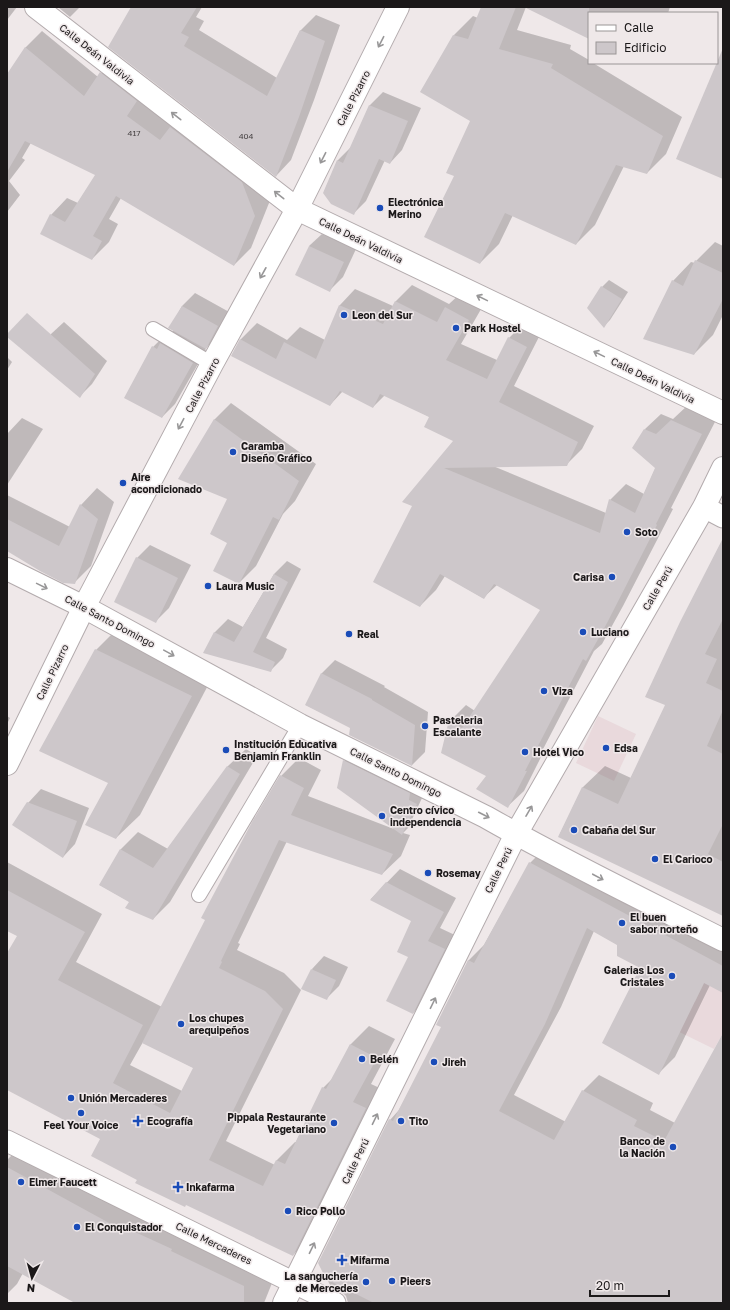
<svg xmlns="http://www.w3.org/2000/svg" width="730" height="1310" font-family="'Golos Text',sans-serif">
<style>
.built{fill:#e9d9dc}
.shadow{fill:#0003;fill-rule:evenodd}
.building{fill:#cdc7ca}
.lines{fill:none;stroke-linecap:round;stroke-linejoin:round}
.service-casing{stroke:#b3abad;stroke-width:16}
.pedestrian-casing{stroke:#b3abad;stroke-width:23}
.minor-casing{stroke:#b3abad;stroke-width:24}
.tertiary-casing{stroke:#b3abad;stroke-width:24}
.service{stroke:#fff;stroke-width:14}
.pedestrian{stroke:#fff;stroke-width:21}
.minor{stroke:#fff;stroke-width:22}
.tertiary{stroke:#fff;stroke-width:22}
.oneway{stroke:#989798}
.poi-dot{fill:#1a4cb8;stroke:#efe8e9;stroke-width:1.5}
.labels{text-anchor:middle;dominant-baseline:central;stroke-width:3;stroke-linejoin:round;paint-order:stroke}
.number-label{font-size:8px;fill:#484445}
.street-label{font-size:10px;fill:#1b1819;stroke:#efe8e9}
.poi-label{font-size:10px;font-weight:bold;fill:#1b1819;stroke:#efe8e9;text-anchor:start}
</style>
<rect width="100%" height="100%" fill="#efe8e9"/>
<g class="built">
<polygon points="598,716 636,734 614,781 576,763"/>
<polygon points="714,962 723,966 723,1033 714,1049 663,1024 678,993 695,1002"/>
</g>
<g class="shadow">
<polygon points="7,7 17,7 7,20"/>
<polygon points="58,7 80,7 70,17"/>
<polygon points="133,7 202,7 196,17 204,21 199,30 277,78 300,31 316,15 340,25 314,100 291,160 276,176"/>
<polygon points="482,7 526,7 517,30 571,45 570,49 589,60 589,63 593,63 682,117 666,154 647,173 624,166 595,225 576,244 513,215 499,244 480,263 455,176 472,120 454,35 473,16 478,18"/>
<polygon points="548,7 670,7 668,13 589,13 589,38"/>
<polygon points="42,31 98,77 118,56 153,84 143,99 176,122 188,111 259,166 271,198 251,248 234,265 121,198 109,219 118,224 109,242 92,259 51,215 67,198 78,203 96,175 25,48"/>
<polygon points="7,89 45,119 22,158 25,160 9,181 20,195 7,212"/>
<polygon points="383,92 421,108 402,150 390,163 385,160 366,201 353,214 324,192 338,160 351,147 370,105"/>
<polygon points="322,234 356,249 343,277 330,290 309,246"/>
<polygon points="715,242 723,246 723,315 713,335 694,354 673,281 691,262 695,263 696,261"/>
<polygon points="609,280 628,292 610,320 604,326 588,308 602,287"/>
<polygon points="412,285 449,304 462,292 484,304 461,344 497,360 509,338 525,322 542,331 514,386 594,426 582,449 566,465 493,466 606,513 610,500 626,484 644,494 656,467 645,429 661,414 673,419 688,405 717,418 671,508 673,509 623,606 602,644 594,651 540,755 542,755 524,791 508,806 450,721 466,705 475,711 542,610 497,585 483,598 445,576 436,590 420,606 375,581 454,440 430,417 385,395 373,407 343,391 330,405 232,355 241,339 257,323 287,340 300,327 325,340 340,305 355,289 393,306 396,301"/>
<polygon points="195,293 231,313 219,335 205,349 206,350 175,404 162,417 153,347 166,334 169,335 174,330 170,328 182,306"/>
<polygon points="64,322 107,361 92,384 80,396 39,362 51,334"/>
<polygon points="7,357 12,362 7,370"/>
<polygon points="231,403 316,464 295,501 283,514 256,566 239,583 228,543 229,498 214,420"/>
<polygon points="22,418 43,429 7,485 7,434"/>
<polygon points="97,488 114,502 91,566 74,583 7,550 7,495 70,527 81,505"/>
<polygon points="723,541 723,915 559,836 583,787 605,766 631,778 667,705"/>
<polygon points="150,545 191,565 169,608 156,621 137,558"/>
<polygon points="287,561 301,569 266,638 287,649 283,658 270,671 205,652 215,632 228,619 243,627 274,574"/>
<polygon points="120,626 215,672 140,815 116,838 96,650"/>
<polygon points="335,660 385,686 384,687 428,712 425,752 412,765 351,727 306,705 322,673"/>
<polygon points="7,716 10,718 7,724"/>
<polygon points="246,749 257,756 170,902 153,919 130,902 100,885 121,849 138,832 168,849 228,766"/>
<path d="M 351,755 L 422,798 L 408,828 L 403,833 L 410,835 L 401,856 L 382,874 L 287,841 L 238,943 L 240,944 L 237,950 L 284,973 L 301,990 L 226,1141 L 275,1165 L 277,1160 L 295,1142 L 296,1142 L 323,1088 L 333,1078 L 351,1044 L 369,1026 L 395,1039 L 371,1084 L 384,1090 L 312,1236 L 293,1255 L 138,1180 L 102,1138 L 7,1089 L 7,955 L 18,936 L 7,930 L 7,862 L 102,914 L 76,962 L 162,1007 L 281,776 L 299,758 L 321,770 L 308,796 L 394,829 L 344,761 ZM 143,1042 L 194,1068 L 182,1091 L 130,1065 Z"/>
<polygon points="41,789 89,808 75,844 63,857 28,803"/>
<polygon points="546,847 723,942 723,992 710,985 675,1057 659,1073 642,968 618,945 594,931 561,1007 514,1095 566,1122 583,1091 599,1075 653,1103 650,1110 675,1123 723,1035 723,1303 348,1303 346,1296 341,1291 331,1287 319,1263 390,1120 399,1110 443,1027 468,961 484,945 530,863"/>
<polygon points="400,869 456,898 440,928 457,936 426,1000 413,1013 409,957 413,921 371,899"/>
<polygon points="324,956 348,967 339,986 326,999 312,969"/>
<polygon points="19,1148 272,1283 264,1303 77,1303 23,1273 17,1284 7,1294 7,1160"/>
</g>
<g class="building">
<polygon points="131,7 197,7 181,33 189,37 184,46 267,96 300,30 325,41 299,117 276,177 108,47"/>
<polygon points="481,7 516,7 499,49 553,64 551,68 663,136 647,174 616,165 576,245 505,213 480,264 424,237 454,176 446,173 470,121 420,92 453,35 468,39"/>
<polygon points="524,7 589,7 589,39"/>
<polygon points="25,47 84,96 100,72 137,101 127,116 160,140 170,127 242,182 255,216 234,266 116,196 93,236 102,241 92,260 40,234 50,214 65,222 95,175 25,141 7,172 7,74"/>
<polygon points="723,48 723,179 676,159"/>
<polygon points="369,105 408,121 390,164 379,159 354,215 331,204 323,193 337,160 343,163"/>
<polygon points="309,246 344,262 330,292 295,275"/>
<polygon points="695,260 723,273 723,299 694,355 643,339 672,280 683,286"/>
<polygon points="601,286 622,299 604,328 587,308"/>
<polygon points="395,301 437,322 445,307 469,320 446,360 487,379 508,337 527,347 499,402 578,442 567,466 444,468 600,533 609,499 635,513 655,468 632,448 644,429 656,434 671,420 702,434 656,524 657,525 607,623 586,661 583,659 525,771 527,771 508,808 476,789 486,776 441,753 449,720 462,728 540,610 494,584 484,599 440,574 420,607 373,582 412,506 402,502 453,441 424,427 429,417 380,394 373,408 340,391 330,406 268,375 272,366 268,375 231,356 240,339 276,359 284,342 316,359 339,305 383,324"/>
<polygon points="182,306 218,326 206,349 168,328"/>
<polygon points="27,313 95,374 80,398 7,337 7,334"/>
<polygon points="160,343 193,363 162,418 124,398 152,346 157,349"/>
<polygon points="214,419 299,481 279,520 273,517 239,584 213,571 227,543 210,534 227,499 178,479"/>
<polygon points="80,504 98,519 75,584 63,583 40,571 7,551 7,519 59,546"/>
<polygon points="723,538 723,619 705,654 717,659 706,683 723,691 723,710 707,746 723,754 723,824 708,854 723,862 723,916 558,837 582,787 618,804 665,705 645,697 680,622"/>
<polygon points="136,557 178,578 156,623 114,602"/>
<polygon points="274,574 288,582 253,652 275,662 271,672 203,653 214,632 234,642"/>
<polygon points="95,649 192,696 116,839 85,825 108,783 39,751"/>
<polygon points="321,673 372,699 372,700 415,725 412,766 349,735 350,728 305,705"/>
<polygon points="343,760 410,793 409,800 417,804 402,835 337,788"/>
<polygon points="227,766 240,774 153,920 125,908 129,902 99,885 120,849 153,868"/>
<polygon points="280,775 304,788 291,815 393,854 382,875 279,840 221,961 222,962 219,968 265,991 283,1009 209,1160 263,1186 276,1160 285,1164 322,1087 326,1089 350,1044 377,1058 353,1102 366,1108 293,1256 186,1205 185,1207 135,1183 137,1180 91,1156 100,1139 7,1090 7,953 17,936 7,931 7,890 85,932 58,980 143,1025 113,1083 170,1113 193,1068 142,1043 205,920 201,918 252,822"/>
<polygon points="27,802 77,821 63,858 12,825"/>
<polygon points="529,862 723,966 723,993 704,983 659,1075 602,1043 640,968 617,956 617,945 587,928 545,1024 499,1111 554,1140 582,1090 637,1120 634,1126 664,1141 723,1033 723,1303 374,1303 326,1279 318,1263 389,1119 393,1121 441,1027 436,1025 468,960 474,963"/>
<polygon points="386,882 444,912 428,941 445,949 413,1014 386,1001 408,957 397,952 411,921 370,900"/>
<polygon points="311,969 336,980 327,1000 301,989"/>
<polygon points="7,1167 122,1230 124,1227 172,1249 171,1251 244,1286 244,1303 75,1303 7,1266"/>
</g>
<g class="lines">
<g class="service-casing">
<g id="service">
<polyline points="153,329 212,364"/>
<polyline points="199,895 300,725"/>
</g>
</g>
<g class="pedestrian-casing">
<g id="pedestrian">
<polyline points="704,507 723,517"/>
<polyline points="7,1141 335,1303"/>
</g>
</g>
<g class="minor-casing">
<g id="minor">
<path d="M 7,569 L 84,607 L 300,725 L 486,817 C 563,861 644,900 723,940"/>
<polyline points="7,764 84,607 212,364 297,209 398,7"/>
<polyline points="284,1303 516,834 704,507 723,468"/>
</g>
</g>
<g class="tertiary-casing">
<polyline id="tertiary" points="36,7 297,209 723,413"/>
</g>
<use href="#service" class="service"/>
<use href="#pedestrian" class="pedestrian"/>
<use href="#minor" class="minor"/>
<use href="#tertiary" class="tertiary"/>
</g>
<defs><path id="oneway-shaft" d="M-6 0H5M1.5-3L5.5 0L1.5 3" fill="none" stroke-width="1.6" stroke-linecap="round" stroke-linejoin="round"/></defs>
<g class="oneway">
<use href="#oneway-shaft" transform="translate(381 42) rotate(117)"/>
<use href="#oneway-shaft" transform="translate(176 116) rotate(-142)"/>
<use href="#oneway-shaft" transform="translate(323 158) rotate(117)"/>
<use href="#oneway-shaft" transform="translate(279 195) rotate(-142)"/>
<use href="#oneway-shaft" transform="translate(263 273) rotate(119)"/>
<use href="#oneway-shaft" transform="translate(482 298) rotate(-154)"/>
<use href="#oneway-shaft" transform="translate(599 354) rotate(-154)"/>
<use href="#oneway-shaft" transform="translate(181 424) rotate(118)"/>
<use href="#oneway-shaft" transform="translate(42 586) rotate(26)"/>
<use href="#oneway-shaft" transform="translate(169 653) rotate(29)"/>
<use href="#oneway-shaft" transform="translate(529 811) rotate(-60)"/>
<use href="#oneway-shaft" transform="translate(484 815) rotate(27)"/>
<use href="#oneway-shaft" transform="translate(598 877) rotate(28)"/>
<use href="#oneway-shaft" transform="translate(433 1003) rotate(-64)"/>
<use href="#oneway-shaft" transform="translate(375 1119) rotate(-64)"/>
<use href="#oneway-shaft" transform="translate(312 1248) rotate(-64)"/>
</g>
<g class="poi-dot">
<circle cx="380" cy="208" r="4"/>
<circle cx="344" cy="315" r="4"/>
<circle cx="456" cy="328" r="4"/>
<circle cx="233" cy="452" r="4"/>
<circle cx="123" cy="483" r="4"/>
<circle cx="627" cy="532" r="4"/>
<circle cx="612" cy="577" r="4"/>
<circle cx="208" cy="586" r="4"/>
<circle cx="583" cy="632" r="4"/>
<circle cx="349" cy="634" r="4"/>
<circle cx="544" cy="691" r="4"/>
<circle cx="425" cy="726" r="4"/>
<circle cx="606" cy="748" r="4"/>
<circle cx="226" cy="750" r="4"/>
<circle cx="525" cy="752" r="4"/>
<circle cx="382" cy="816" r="4"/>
<circle cx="574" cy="830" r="4"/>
<circle cx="655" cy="859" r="4"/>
<circle cx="428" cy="873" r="4"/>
<circle cx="622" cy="923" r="4"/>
<circle cx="672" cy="976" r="4"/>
<circle cx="181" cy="1024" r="4"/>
<circle cx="362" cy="1059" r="4"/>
<circle cx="434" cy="1062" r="4"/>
<circle cx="71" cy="1098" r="4"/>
<circle cx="81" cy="1113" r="4"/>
<path d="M136 1115h4v4h4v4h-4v4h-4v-4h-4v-4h4z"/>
<circle cx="401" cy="1121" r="4"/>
<circle cx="334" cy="1123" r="4"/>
<circle cx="673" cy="1147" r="4"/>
<circle cx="21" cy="1182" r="4"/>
<path d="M176 1181h4v4h4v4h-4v4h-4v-4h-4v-4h4z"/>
<circle cx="288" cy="1211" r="4"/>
<circle cx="77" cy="1227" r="4"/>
<path d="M340 1254h4v4h4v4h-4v4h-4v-4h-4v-4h4z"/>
<circle cx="392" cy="1281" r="4"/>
<circle cx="366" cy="1282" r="4"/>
</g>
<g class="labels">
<g class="number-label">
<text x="134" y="133">417</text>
<text x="246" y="136">404</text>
</g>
<g class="street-label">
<text transform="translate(97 54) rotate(38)">Calle Deán Valdivia</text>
<text transform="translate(353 98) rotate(-63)">Calle Pizarro</text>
<text transform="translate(361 240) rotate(26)">Calle Deán Valdivia</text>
<text transform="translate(653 380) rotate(26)">Calle Deán Valdivia</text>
<text transform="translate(202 385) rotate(-62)">Calle Pizarro</text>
<text transform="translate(657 588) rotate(-60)">Calle Perú</text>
<text transform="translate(110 621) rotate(28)">Calle Santo Domingo</text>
<text transform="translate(52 672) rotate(-64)">Calle Pizarro</text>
<text transform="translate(396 772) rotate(26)">Calle Santo Domingo</text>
<text transform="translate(498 870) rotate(-64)">Calle Perú</text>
<text transform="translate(355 1161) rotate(-64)">Calle Perú</text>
<text transform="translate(214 1243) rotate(26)">Calle Mercaderes</text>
</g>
<g class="poi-label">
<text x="388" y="202">Electrónica<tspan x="388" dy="12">Merino</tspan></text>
<text x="352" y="315">Leon del Sur</text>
<text x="464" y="328">Park Hostel</text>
<text x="241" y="446">Caramba<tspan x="241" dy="12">Diseño Gráfico</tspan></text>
<text x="131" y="477">Aire<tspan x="131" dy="12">acondicionado</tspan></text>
<text x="635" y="532">Soto</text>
<text x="604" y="577" text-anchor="end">Carisa</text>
<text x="216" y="586">Laura Music</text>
<text x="591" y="632">Luciano</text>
<text x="357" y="634">Real</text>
<text x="552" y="691">Viza</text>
<text x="433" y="720">Pasteleria<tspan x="433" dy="12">Escalante</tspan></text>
<text x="234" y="744">Institución Educativa<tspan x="234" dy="12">Benjamin Franklin</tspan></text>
<text x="614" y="748">Edsa</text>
<text x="533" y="752">Hotel Vico</text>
<text x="390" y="810">Centro cívico<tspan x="390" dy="12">independencia</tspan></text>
<text x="582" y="830">Cabaña del Sur</text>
<text x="663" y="859">El Carioco</text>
<text x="436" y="873">Rosemay</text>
<text x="630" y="917">El buen<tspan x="630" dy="12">sabor norteño</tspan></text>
<text x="664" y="970" text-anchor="end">Galerias Los<tspan x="664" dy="12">Cristales</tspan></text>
<text x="189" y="1018">Los chupes<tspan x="189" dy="12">arequipeños</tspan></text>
<text x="370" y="1059">Belén</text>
<text x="442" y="1062">Jireh</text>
<text x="79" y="1098">Unión Mercaderes</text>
<text x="326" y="1117" text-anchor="end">Pippala Restaurante<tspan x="326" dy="12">Vegetariano</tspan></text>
<text x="147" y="1121">Ecografía</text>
<text x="409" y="1121">Tito</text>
<text x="81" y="1125" text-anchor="middle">Feel Your Voice</text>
<text x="665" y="1141" text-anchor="end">Banco de<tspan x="665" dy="12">la Nación</tspan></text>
<text x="29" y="1182">Elmer Faucett</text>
<text x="186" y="1187">Inkafarma</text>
<text x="296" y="1211">Rico Pollo</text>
<text x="85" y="1227">El Conquistador</text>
<text x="350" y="1260">Mifarma</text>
<text x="358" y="1276" text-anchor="end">La sanguchería<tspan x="358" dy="12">de Mercedes</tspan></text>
<text x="400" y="1281">Pieers</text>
</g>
</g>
<rect width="730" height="1310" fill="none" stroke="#1b1819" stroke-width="16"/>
<rect x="588" y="12" width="130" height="52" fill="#efe8e9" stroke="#9a9596"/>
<rect x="596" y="25" width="20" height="6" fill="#ffffff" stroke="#9a9596"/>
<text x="624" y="32" font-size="12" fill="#1b1819">Calle</text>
<rect x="596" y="42" width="20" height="12" fill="#cdc7ca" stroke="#9a9596"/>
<text x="624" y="52" font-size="12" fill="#1b1819">Edificio</text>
<g transform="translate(32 1278) rotate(186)" stroke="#efe8e9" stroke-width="3" paint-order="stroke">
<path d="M0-3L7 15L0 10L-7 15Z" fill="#1b1819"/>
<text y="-6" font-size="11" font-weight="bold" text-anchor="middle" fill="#1b1819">N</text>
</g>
<path d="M590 1290v6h79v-6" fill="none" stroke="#1b1819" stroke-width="2"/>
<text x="596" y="1290" font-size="12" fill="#1b1819" stroke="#efe8e9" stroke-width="3" paint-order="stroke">20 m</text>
</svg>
